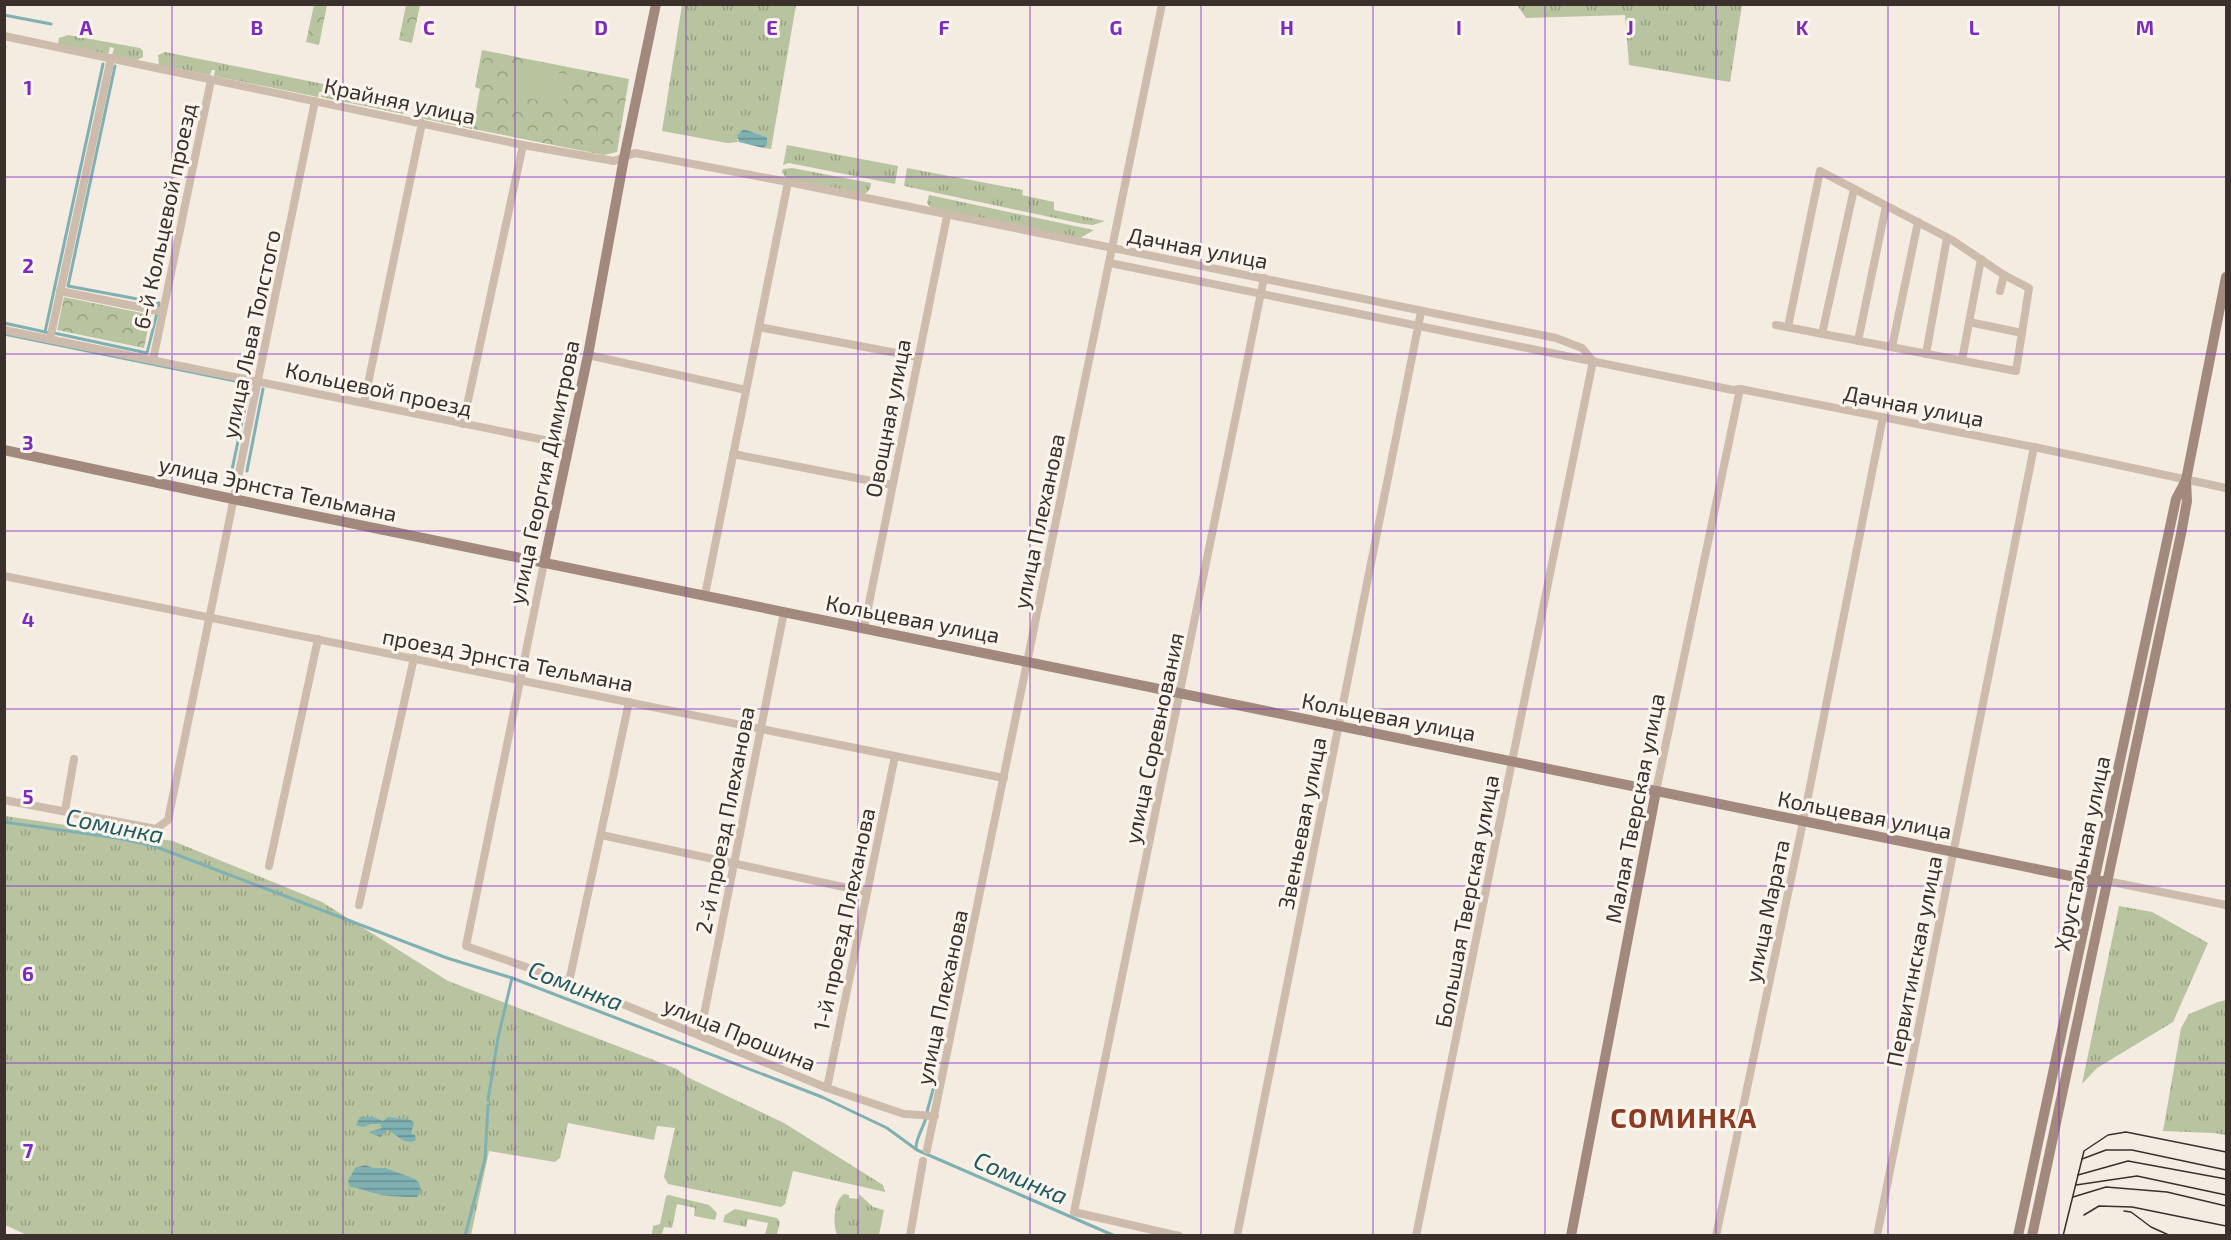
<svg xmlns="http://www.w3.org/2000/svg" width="2231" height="1240" font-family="'Exo 2',sans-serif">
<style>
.grass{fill:url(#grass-tufts)}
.forest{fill:url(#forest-crowns)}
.pitch{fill:#b8c4a0}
.water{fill:url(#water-rules)}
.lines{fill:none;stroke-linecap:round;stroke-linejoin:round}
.stream{stroke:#7fb0b2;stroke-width:3}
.street{stroke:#cdbbac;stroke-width:8}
.secondary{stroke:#a18a7d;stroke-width:10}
.tram{stroke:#3b302b;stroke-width:1.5}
.grid{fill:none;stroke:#7b2cbf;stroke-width:1.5;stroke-opacity:0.55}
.labels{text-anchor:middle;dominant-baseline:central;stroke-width:6;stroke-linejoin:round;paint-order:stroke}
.street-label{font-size:22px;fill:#3b302b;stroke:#fbf5ee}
.water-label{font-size:24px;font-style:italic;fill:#1f5a5e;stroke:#fbf5ee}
.district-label{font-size:28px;font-weight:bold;letter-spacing:1.5px;fill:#8c3b22;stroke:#fbf5ee}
.grid-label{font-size:20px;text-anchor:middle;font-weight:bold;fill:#7b2cbf;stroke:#fbf5ee;stroke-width:6;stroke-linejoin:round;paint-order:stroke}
</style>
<defs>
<pattern id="grass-tufts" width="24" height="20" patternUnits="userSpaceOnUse" patternTransform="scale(1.5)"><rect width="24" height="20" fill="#b8c4a0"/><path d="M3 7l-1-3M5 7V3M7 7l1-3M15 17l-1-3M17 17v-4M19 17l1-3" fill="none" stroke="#97a083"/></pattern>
<pattern id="forest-crowns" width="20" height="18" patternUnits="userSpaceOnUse" patternTransform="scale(1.5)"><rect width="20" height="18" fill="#b8c4a0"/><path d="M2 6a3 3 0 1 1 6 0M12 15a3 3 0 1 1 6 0" fill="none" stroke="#97a083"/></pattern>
<pattern id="water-rules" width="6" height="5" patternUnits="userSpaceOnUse" patternTransform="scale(1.5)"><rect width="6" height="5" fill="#7fb0b2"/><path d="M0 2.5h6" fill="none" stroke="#699091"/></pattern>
</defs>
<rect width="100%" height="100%" fill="#f4ebe1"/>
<g class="grass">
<polygon points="682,5 796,5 771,149 763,148 767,145 767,137 744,129 737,140 739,142 727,143 662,131"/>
<polygon points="1517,5 1742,5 1730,82 1629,65 1625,15 1526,18"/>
<polygon points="68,35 140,48 143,51 143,57 137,60 112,55 114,48 110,47 108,55 58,44 59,38"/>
<polygon points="165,52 403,100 407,104 407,111 403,114 321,97 322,92 319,92 318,97 214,76 215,70 212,70 210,75 159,65 158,55"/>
<polygon points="424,103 475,114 472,129 420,118 417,111 420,105"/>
<polygon points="787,145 898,166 895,184 789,163 783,165"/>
<polygon points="792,168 871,183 870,189 865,194 787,179 782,172 783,169"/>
<polygon points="907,168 1023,190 1022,195 1054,202 1054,210 1105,221 1093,225 1083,224 904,186"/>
<polygon points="929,195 1094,230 1080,238 931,208 927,203"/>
<polygon points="5,816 173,841 322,902 448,981 677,1069 687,1077 784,1123 883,1185 885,1192 793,1171 785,1204 781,1207 668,1184 664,1177 675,1128 657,1126 654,1140 568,1123 560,1158 555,1162 489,1151 471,1235 29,1236 5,1225"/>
<polygon points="2119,906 2152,912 2208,943 2173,1022 2097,1068 2082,1084"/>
<polygon points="2226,1000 2226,1135 2213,1133 2163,1131 2181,1028 2189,1014 2218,1002"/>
<path d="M 844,1194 L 849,1195 L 849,1198 L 859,1199 L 859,1194 L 873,1207 L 884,1210 L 879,1235 L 837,1235 C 833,1224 833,1202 844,1194 Z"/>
<polygon points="669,1195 709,1205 717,1213 715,1220 694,1216 695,1208 677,1204 672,1228 664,1227 662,1234 652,1234 653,1226 660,1224 666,1196"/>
<polygon points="735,1209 777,1218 780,1222 777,1235 765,1235 768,1223 748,1219 746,1227 723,1222 725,1215"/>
</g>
<g class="forest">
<polygon points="314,5 327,5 319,45 306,42"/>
<polygon points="406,5 420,5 412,43 399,40"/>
<polygon points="482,50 629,79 617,152 604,155 473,129 480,89 475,87"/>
<polygon points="64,297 151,315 144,348 57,330"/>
</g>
<polygon class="pitch" points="512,64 569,75 563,105 506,94"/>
<g class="water">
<polygon points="744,129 767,137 767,145 763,148 739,142 737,135"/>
<polygon points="360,1117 373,1117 383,1121 388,1117 411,1120 414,1123 411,1133 415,1135 416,1140 412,1142 404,1141 388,1130 380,1137 368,1132 382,1128 380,1124 371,1124 363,1127 356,1125"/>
<path d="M 365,1165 L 373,1168 L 385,1168 L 415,1179 L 419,1183 L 421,1191 L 417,1197 C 403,1197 391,1197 378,1194 C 368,1192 361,1188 350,1187 L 348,1181 L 355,1168 Z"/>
</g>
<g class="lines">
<g class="stream">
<polyline points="4,15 51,24"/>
<polyline points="4,50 5,47"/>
<polyline points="115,66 68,286 159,303 158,310"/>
<polyline points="4,323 50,333"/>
<polyline points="45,332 103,64"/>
<polyline points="54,333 147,353 157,313"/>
<polyline points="4,334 250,384 229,484"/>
<polyline points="247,471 263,389"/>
<polyline points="4,822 117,838 154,846 447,958 512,978 822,1097 887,1128 917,1150 1115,1236"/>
<polyline points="488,1100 498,1038 512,978"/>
<polyline points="927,1112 934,1086"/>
<path d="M 916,1148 C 916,1138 923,1128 926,1118"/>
<polyline points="465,1236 485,1159 488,1105"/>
</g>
<g class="street">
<polyline points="4,36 523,145 614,161 635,153 788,182 1556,338 1582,348 1593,361"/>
<polyline points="1110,263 1733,390 1740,389 2034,447 2226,488"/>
<polyline points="60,291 163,312"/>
<polyline points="1969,322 2022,333"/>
<polyline points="1776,325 2016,371 2029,288 2004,275 2000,291"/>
<polyline points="759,327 918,357"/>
<polyline points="1788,327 1820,171 1952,240 2004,275"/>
<polyline points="4,330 569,445"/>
<polyline points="1822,334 1854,189"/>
<polyline points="50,339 111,58"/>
<polyline points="1858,341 1886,206"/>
<polyline points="1892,347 1918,222"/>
<polyline points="1926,354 1947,238"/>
<polyline points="588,355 746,390"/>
<polyline points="153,360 211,80"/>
<polyline points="1962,360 1981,259"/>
<polyline points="364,403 422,123"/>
<polyline points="463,424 523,145"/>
<polyline points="733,454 892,485"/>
<polyline points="544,563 466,946 569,982 827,1088 904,1114 935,1116"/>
<polyline points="4,576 1004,778"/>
<polyline points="705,595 788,182"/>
<polyline points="864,628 947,216"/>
<polyline points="1656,791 1740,389"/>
<polyline points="4,800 156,829 168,820 315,101"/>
<polyline points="65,811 74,759"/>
<polyline points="601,835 867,892"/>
<polyline points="269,866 318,639"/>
<polyline points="2107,881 2226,905"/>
<polyline points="359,905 414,658"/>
<polyline points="569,982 629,702"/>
<polyline points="700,1035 784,612"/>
<polyline points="827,1088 895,756"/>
<polyline points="927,1150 1162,4"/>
<polyline points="910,1236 923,1161"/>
<polyline points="1179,1236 1074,1212 1264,278"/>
<polyline points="1237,1236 1421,312"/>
<polyline points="1416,1236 1593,361"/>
<polyline points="1716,1236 1803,822 1883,417"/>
<polyline points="1877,1236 2034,447"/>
</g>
<g class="secondary">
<polyline points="4,450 233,499 2095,881 2107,881"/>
<polyline points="544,563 588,355 624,158 656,4"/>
<polyline points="1571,1236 1656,791"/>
<polyline points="2018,1236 2176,499 2186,480 2226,277"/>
<polyline points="2032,1236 2181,534 2187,501 2186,480"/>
</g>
<g class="tram">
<polyline points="2082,1159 2106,1150 2132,1150 2226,1170"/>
<polyline points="2078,1175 2128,1161 2226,1179"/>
<polyline points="2076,1185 2137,1176 2226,1195"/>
<polyline points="2073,1197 2106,1187 2167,1192 2226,1206"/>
<polyline points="2124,1211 2131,1212 2151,1227 2171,1236"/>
<polyline points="2084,1215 2099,1206 2132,1207 2226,1226"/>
<polyline points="2063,1236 2084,1151 2108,1135 2126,1132 2226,1152"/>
</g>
</g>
<path class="grid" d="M 172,4 L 172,1236M 343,4 L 343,1236M 515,4 L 515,1236M 686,4 L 686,1236M 858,4 L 858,1236M 1030,4 L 1030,1236M 1201,4 L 1201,1236M 1373,4 L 1373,1236M 1545,4 L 1545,1236M 1716,4 L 1716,1236M 1888,4 L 1888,1236M 2059,4 L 2059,1236M 4,177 L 2226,177M 4,354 L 2226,354M 4,531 L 2226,531M 4,709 L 2226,709M 4,886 L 2226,886M 4,1063 L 2226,1063"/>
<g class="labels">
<g class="street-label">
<text transform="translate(400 100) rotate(12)">Крайняя улица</text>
<text transform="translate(164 216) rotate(-78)">6-й Кольцевой проезд</text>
<text transform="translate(1198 247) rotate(11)">Дачная улица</text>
<text transform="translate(250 334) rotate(-78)">улица Льва Толстого</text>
<text transform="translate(379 388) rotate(12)">Кольцевой проезд</text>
<text transform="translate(1914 405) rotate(11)">Дачная улица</text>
<text transform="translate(887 418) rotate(-79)">Овощная улица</text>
<text transform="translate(543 472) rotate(-78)">улица Георгия Димитрова</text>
<text transform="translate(278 488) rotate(12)">улица Эрнста Тельмана</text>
<text transform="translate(1038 521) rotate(-78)">улица Плеханова</text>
<text transform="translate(913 618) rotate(11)">Кольцевая улица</text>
<text transform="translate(508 659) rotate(11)">проезд Эрнста Тельмана</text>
<text transform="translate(1389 716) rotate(11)">Кольцевая улица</text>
<text transform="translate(1153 738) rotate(-78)">улица Соревнования</text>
<text transform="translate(1634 808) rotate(-79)">Малая Тверская улица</text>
<text transform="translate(1865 814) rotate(11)">Кольцевая улица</text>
<text transform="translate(724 820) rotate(-79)">2-й проезд Плеханова</text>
<text transform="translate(1301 823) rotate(-79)">Звеньевая улица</text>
<text transform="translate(2081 853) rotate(-78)">Хрустальная улица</text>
<text transform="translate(1466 901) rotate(-79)">Большая Тверская улица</text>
<text transform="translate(1766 911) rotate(-78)">улица Марата</text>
<text transform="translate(843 919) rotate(-78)">1-й проезд Плеханова</text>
<text transform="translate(1913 961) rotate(-79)">Первитинская улица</text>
<text transform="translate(941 997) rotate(-78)">улица Плеханова</text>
<text transform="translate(740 1033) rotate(22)">улица Прошина</text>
</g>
<g class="water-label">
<text transform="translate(115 825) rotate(11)">Соминка</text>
<text transform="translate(576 985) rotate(21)">Соминка</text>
<text transform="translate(1021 1177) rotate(23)">Соминка</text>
</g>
<g class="district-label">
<text x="1684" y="1117">СОМИНКА</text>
</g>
</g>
<g class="grid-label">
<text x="86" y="35">A</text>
<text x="257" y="35">B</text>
<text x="429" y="35">C</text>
<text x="601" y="35">D</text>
<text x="772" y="35">E</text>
<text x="944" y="35">F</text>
<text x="1116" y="35">G</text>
<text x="1287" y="35">H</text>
<text x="1459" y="35">I</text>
<text x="1630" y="35">J</text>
<text x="1802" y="35">K</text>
<text x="1974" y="35">L</text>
<text x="2145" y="35">M</text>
<text x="28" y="95">1</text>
<text x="28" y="273">2</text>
<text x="28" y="450">3</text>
<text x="28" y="627">4</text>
<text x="28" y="804">5</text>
<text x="28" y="981">6</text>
<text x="28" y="1158">7</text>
</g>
<rect width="2231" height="1240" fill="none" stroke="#3b302b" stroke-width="12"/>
</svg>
